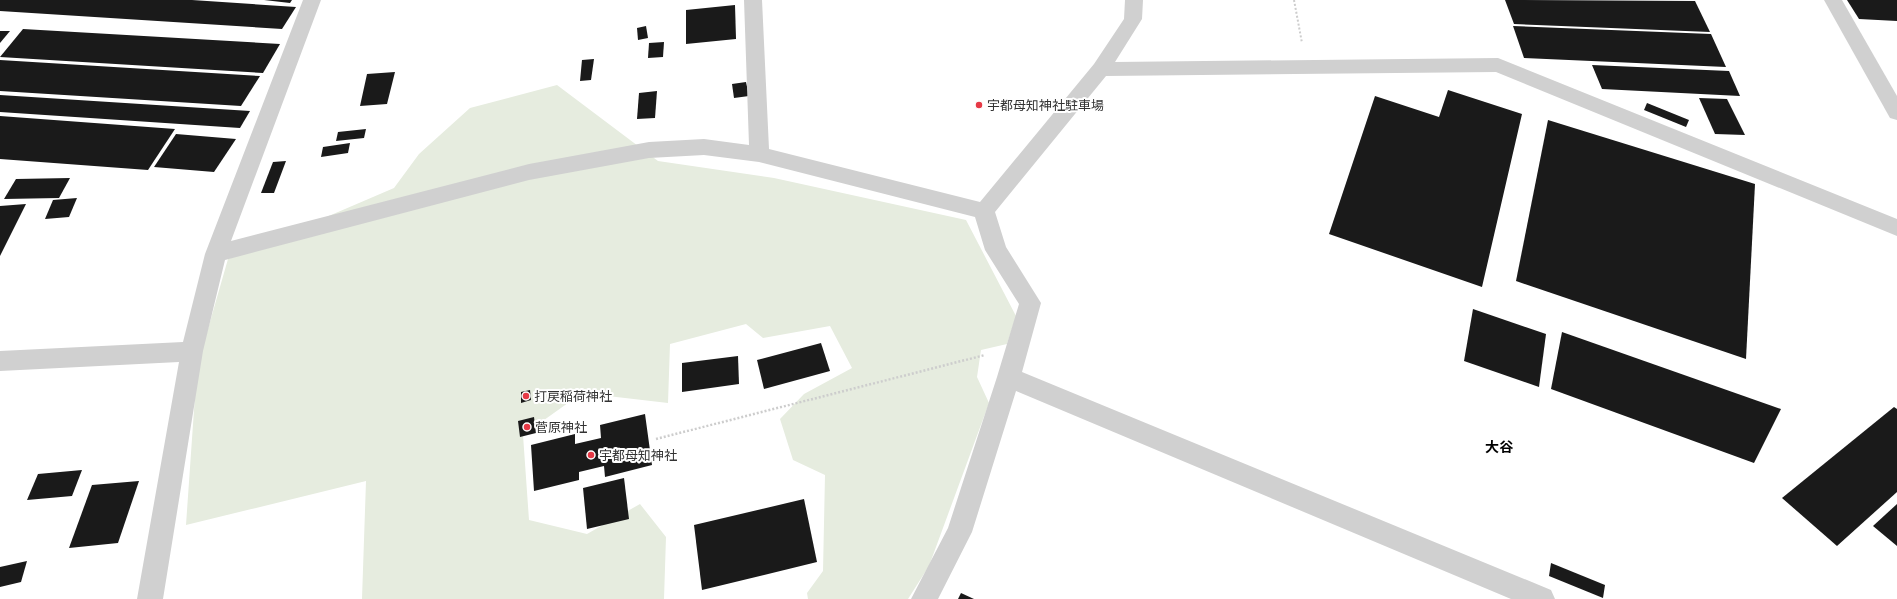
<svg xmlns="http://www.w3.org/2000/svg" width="1897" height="599" font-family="'Space Grotesk','Noto Sans JP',sans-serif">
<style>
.green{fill:#e6ecdf}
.building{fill:#1a1a1a}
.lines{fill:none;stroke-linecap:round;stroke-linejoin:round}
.path-far1{stroke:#cdcdcd;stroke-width:2;stroke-dasharray:2 2;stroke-linecap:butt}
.path{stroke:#cdcdcd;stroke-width:2.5;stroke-dasharray:2 2;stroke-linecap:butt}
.minor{fill:#d0d0d0;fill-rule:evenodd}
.poi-dot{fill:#e63946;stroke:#fff;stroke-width:1.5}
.labels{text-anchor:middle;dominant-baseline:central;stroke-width:4;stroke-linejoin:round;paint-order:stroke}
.poi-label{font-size:13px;fill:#333;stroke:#fff;text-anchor:start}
.neighbourhood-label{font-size:14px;font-weight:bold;fill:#000;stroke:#fff}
</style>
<rect width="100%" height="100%" fill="#fff"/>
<polygon class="green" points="557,85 658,161 774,178 966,220 1016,316 1007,344 981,350 977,377 989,403 929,566 908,599 808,599 807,593 823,571 825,475 793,460 780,419 804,394 852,368 830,326 763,338 746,324 670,344 668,403 582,393 523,435 529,520 587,534 640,504 666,537 664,599 362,599 366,481 186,525 197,367 228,259 394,188 419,154 470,108"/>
<g class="building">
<polygon points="0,0 192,0 296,7 282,29 0,11"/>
<polygon points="264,0 292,0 290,3"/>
<polygon points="1505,0 1695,1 1710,32 1514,24"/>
<polygon points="1847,0 1897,0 1897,21 1859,19"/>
<polygon points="735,5 736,39 686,44 686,10"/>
<polygon points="646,26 648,38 638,40 637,28"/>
<polygon points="1513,26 1711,34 1726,67 1524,58"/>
<polygon points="23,29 280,44 263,73 0,57"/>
<polygon points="0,31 10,31 0,43"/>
<polygon points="664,42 663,57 648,58 649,43"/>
<polygon points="594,59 591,80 580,81 582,60"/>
<polygon points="0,60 260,76 241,106 0,91"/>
<polygon points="1592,65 1729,71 1740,96 1602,89"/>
<polygon points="395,72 387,104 360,106 367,74"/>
<polygon points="746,82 749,96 734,98 732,84"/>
<polygon points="1448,90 1522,114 1482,287 1329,234 1375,96 1439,117"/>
<polygon points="657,91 655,118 637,119 639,93"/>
<polygon points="0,95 250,111 240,128 0,112"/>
<polygon points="1699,98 1727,99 1745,135 1715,134"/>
<polygon points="1647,103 1689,120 1686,127 1644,110"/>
<polygon points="0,116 175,129 148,170 0,159"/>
<polygon points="1548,120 1755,184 1746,359 1516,281"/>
<polygon points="366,129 364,138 336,141 338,132"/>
<polygon points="176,134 236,139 214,172 154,167"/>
<polygon points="350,143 348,153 321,157 323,147"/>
<polygon points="286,161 274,193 261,193 273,162"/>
<polygon points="70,178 59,198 4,199 16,179"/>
<polygon points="77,198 69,217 45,219 53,200"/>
<polygon points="26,204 0,256 0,206"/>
<polygon points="1473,309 1546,334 1539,387 1464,361"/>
<polygon points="1562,332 1781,409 1754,463 1551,389"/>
<polygon points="821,343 830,371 764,389 757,360"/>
<polygon points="738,356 739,384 682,392 682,363"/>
<polygon points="530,390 531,400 521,403 521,392"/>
<polygon points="1894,407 1897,409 1897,492 1837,546 1782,498"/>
<polygon points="645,414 652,465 605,477 604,466 579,472 579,480 534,491 531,445 575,434 575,444 601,438 600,425"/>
<polygon points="534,417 536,433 520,437 518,421"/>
<polygon points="82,470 72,496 27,500 38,474"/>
<polygon points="624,478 629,519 587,529 583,488"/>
<polygon points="139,481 118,543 69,548 92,485"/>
<polygon points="804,499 817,562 702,590 694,525"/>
<polygon points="1897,504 1897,546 1873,526"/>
<polygon points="27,561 21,582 0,587 0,567"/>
<polygon points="1551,563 1605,585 1603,598 1549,576"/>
<polygon points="961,593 974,599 958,599"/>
</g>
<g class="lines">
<polyline class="path-far1" points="1294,0 1302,43"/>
<polyline class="path" points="656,439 985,355"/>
<g class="minor">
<polygon points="303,0 321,0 231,241 529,164 649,142 704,139 749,145 744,0 762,0 769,149 980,202 1094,64 1124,19 1125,0 1143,0 1142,19 1115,62 1498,58 1897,219 1897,236 1496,72 1106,76 995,212 1006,247 1041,303 1022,372 1551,590 1555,599 1511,599 1016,391 972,532 938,599 911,599 948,528 997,377 1019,304 985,250 975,217 759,162 704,155 649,158 529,180 225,260 203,351 163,599 137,599 179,362 0,371 0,351 183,342 205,254"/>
<polygon points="1824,0 1842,0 1897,96 1897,120 1890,118"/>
</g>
</g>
<g class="poi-dot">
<circle cx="979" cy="105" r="4"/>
<circle cx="526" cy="396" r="4"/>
<circle cx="527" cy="427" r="4"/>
<circle cx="591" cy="455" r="4"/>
</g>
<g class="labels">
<g class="poi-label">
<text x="987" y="105">宇都母知神社駐車場</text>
<text x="534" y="396">打戻稲荷神社</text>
<text x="535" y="427">菅原神社</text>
<text x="599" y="455">宇都母知神社</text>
</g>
<g class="neighbourhood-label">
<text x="1499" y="447">大谷</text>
</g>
</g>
</svg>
